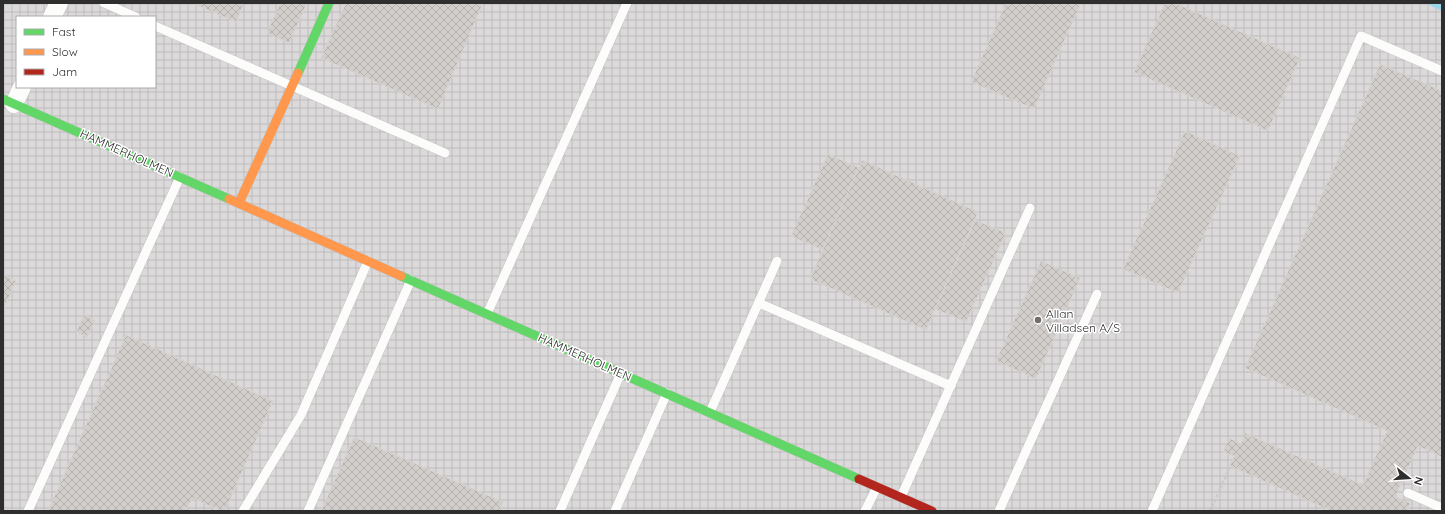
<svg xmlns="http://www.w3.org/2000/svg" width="1445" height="514" font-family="Quicksand,sans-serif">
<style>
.industrial{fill:url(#industrial-grid);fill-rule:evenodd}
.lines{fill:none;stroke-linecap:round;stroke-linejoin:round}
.stream{stroke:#99d6ec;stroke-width:7}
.building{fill:url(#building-cross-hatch);stroke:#d7d4d0}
.lane-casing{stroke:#c5c4c5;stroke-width:10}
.street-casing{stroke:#c5c4c5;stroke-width:19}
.fast-casing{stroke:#c5c4c5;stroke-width:10}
.slow-casing{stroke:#c5c4c5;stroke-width:10}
.jam-casing{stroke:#c5c4c5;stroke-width:10}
.path{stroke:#c9c9c8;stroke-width:2.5;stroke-dasharray:3 2;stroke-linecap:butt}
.lane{stroke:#fcfcfb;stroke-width:9}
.street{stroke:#fcfcfb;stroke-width:18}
.fast{stroke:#63d668;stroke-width:9}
.slow{stroke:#ff974d;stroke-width:9}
.jam{stroke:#b3261e;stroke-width:9}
.poi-dot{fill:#706f6e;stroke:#fff;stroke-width:1.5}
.labels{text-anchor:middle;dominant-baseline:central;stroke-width:3;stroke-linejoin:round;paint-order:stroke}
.street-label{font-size:12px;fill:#2e2e2e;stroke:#fff}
.poi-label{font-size:12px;fill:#2e2e2e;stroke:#fff;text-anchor:start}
</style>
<defs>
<pattern id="industrial-grid" width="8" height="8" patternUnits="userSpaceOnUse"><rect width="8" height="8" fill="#dcd9db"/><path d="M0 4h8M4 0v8" fill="none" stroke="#bdbbbc"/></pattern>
<pattern id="building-cross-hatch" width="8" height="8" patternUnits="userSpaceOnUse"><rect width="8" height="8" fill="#d1cecb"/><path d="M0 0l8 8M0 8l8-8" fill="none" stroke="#b4b1af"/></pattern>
</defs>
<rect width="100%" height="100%" fill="#ece8e4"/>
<path class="industrial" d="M 3,3 L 1442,3 L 1442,511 L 3,511 ZM 17,17 L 155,17 L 155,87 L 17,87 Z"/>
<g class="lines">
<polyline class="stream" points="1433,3 1442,7"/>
</g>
<g class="building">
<polygon points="192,3 244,3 236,22"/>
<polygon points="280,3 307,3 289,43 267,33"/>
<polygon points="346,3 394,3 398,4 398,3 483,3 438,109 321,58"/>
<polygon points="1006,3 1081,3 1034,109 971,82"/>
<polygon points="1165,3 1175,3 1300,58 1268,131 1134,72"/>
<polygon points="1380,64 1442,91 1442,457 1418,446 1395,497 1410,503 1407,511 1331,511 1230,466 1234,456 1223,452 1229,438 1241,444 1245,433 1363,485 1387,431 1245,368"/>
<polygon points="1185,131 1240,156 1178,293 1123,269"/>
<polygon points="828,154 859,168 823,250 791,236"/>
<polygon points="862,160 978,212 926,330 810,279"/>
<polygon points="975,220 1006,233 966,322 935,309"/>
<polygon points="1041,261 1080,278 1036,379 996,361"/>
<polygon points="3,275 16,281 3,310"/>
<polygon points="84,315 95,320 87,337 76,332"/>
<polygon points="126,335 273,401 225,511 221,511 192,498 186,511 48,511"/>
<polygon points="354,437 503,502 499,511 321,511"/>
</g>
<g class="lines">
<g class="lane-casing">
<g id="lane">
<polyline points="104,3 136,17"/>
<polyline points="155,26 445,153"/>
<polyline points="759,303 951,386"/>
<polyline points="487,314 627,3"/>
<polyline points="710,412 777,261"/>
<polyline points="1408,493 1442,508"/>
<polyline points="901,497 1030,208"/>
<polyline points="28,511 180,177"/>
<polyline points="243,511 301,415 368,261"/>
<polyline points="308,511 411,280"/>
<polyline points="560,511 621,373"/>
<polyline points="615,511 667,393"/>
<polyline points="865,511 877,487"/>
<polyline points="999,511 1097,294"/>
<polyline points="1152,511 1361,36 1442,71"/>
</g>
</g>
<g class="street-casing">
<g id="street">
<polyline points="52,17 59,3"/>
<polyline points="14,104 22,87"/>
</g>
</g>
<g class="fast-casing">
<g id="fast">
<polyline points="298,73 329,3"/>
<polyline points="3,99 229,199"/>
<polyline points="401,276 859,479"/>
</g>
</g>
<g class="slow-casing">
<g id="slow">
<polyline points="229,199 401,276"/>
<polyline points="239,203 298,73"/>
</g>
</g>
<g class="jam-casing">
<polyline id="jam" points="859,479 932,511"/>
</g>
<polyline class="path" points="1210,511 1229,469"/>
<use href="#lane" class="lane"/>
<use href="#street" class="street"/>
<use href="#fast" class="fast"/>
<use href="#slow" class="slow"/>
<use href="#jam" class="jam"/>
</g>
<circle class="poi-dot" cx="1038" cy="320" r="4"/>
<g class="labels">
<g class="street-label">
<text transform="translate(127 153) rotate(24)">HAMMERHOLMEN</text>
<text transform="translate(585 357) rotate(24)">HAMMERHOLMEN</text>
</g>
<g class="poi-label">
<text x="1046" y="313">Allan<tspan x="1046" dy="14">Villadsen A/S</tspan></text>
</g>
</g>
<rect width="1445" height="514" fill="none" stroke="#2e2e2e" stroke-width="8"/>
<rect x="16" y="16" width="140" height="72" fill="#ffffff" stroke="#ababab"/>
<rect x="24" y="29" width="20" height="6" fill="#63d668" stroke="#ababab"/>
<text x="52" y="36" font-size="12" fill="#2e2e2e">Fast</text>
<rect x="24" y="49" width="20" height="6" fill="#ff974d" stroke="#ababab"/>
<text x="52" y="56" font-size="12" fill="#2e2e2e">Slow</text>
<rect x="24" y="69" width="20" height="6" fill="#b3261e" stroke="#ababab"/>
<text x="52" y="76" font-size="12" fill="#2e2e2e">Jam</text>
<g transform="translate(1409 478) rotate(107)" stroke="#ffffff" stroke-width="3" paint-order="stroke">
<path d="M0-3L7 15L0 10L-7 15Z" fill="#2e2e2e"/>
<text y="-6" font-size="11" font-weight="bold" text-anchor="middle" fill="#2e2e2e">N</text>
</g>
</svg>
